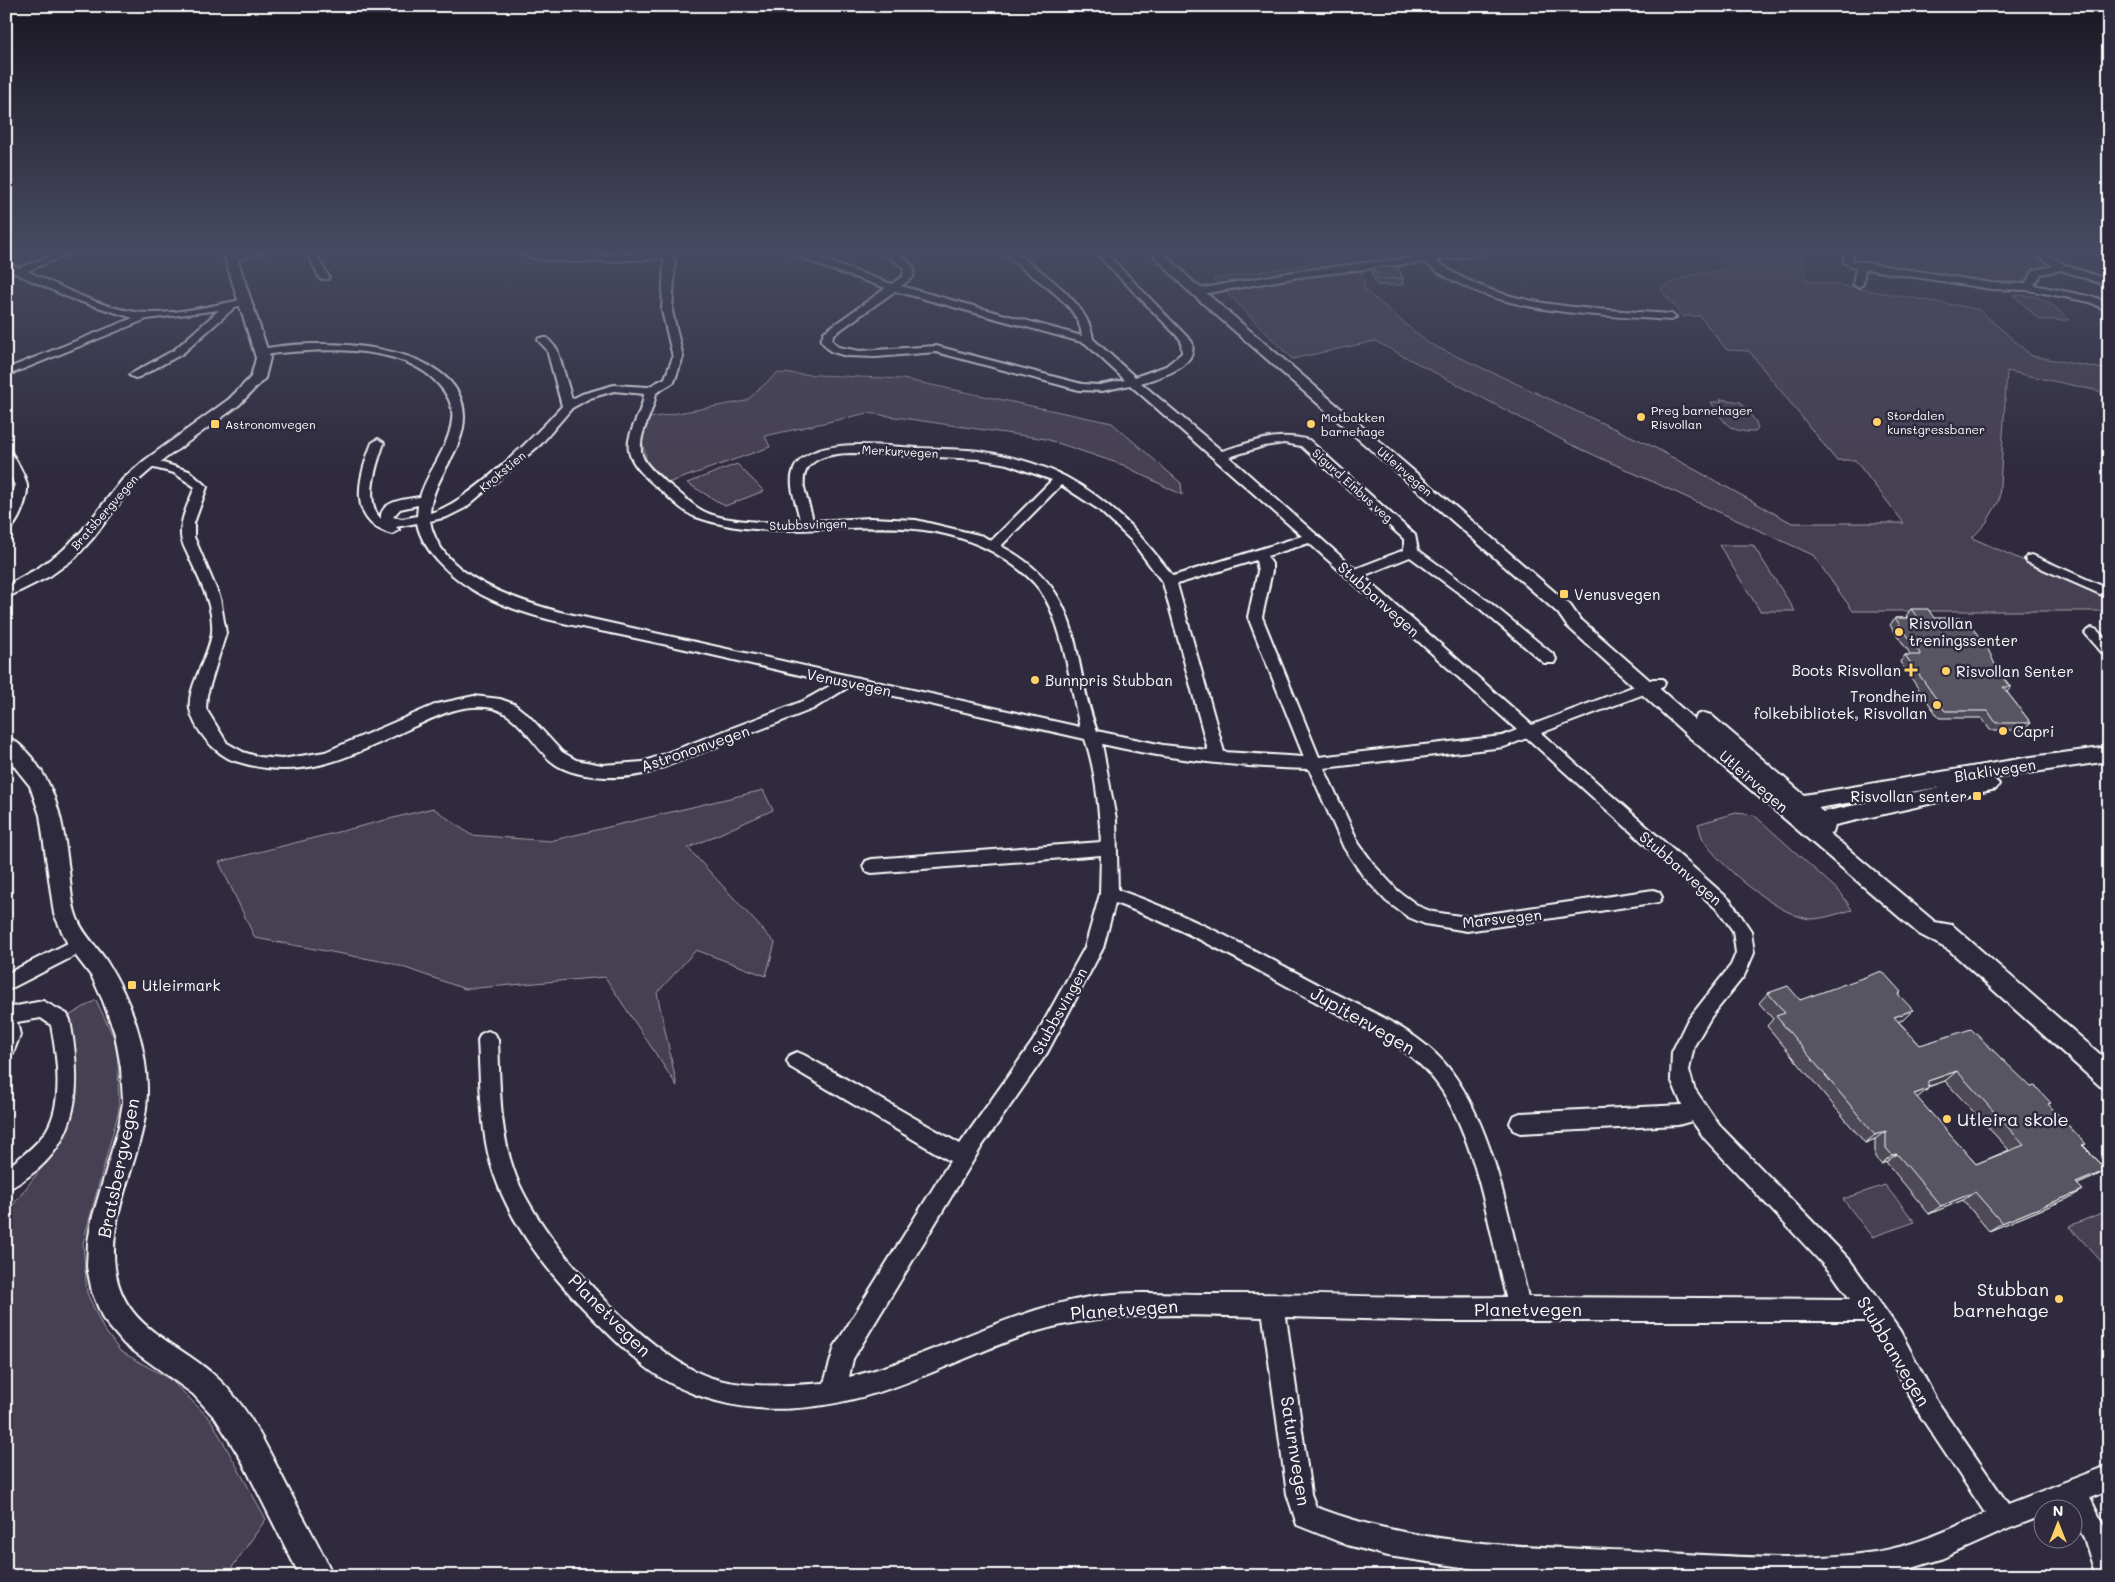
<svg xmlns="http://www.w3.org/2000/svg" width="2115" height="1582" font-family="Mali,sans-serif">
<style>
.green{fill:#464152;stroke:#a2a0a8}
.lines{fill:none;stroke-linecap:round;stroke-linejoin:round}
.minor-casing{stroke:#fff;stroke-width:4}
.major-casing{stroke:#fff;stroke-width:4}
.minor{fill:#2f2a3d;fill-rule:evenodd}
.major{fill:#2f2a3d;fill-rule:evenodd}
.wall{fill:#4d4956;stroke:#fff;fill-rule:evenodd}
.shaded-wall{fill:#3e3c46;stroke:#fff}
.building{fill:#595564;stroke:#fff;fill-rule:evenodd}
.poi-dot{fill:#ffd166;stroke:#2f2a3d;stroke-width:2}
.labels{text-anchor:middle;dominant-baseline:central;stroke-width:5;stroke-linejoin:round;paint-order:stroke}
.far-poi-label{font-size:12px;fill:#fff;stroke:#2f2a3d;text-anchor:start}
.far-street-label{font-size:12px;fill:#fff;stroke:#2f2a3d}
.poi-label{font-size:15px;fill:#fff;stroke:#2f2a3d;text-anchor:start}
.street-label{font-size:15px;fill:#fff;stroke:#2f2a3d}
.near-street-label{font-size:18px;fill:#fff;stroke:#2f2a3d}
.near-poi-label{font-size:18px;fill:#fff;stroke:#2f2a3d;text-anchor:start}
</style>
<rect width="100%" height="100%" fill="#2f2a3d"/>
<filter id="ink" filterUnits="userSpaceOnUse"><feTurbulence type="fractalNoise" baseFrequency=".02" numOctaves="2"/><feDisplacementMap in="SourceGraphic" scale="10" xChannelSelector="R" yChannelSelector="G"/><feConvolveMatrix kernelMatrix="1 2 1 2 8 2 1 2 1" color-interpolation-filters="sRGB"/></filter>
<g filter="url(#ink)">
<g class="green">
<path d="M 1303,252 L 1357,252 L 1365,290 L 1428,343 L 1650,445 L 1792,523 L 1904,523 L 1855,460 L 1836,460 L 1749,351 L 1727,350 L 1700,316 L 1682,316 L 1661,289 C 1683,274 1707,272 1733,269 L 1719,252 L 1800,252 L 1807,280 L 1978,309 L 2032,356 L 2109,370 L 2109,400 L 2099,391 L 2007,371 L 1999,501 L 1986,523 L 1972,538 L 2109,598 L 2109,611 L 1853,611 L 1813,555 L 1570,444 L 1375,341 L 1292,359 L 1213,279 L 1311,264 Z"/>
<polygon points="1855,252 2031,252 2051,266 2030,270 2020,285 2001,285 1853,261"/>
<path d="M 2013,295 C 2044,295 2047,301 2070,320 L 2040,320 Z"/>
<polygon points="777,373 903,379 1112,423 1181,483 1182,495 1123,465 1046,439 868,413 765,436 770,447 665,484 647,462 641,436 649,418 746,401"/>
<path d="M 1720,399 L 1741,402 L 1756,422 L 1758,429 L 1755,432 C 1728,432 1725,424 1711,402 L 1722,402 Z"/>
<polygon points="737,464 764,491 725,506 687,483"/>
<polygon points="1719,545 1753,545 1795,611 1760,611"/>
<polygon points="763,790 773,810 688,848 775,943 766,976 696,950 657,993 677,1086 605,977 465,989 391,963 255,938 219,862 433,808 471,835 550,841"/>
<path d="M 1736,813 L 1754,815 L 1841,893 L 1852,910 C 1840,913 1826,918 1814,919 C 1784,921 1717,864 1703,839 C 1700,834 1700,828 1698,824 Z"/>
<polygon points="96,1000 114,1038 118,1060 119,1110 83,1243 87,1293 103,1328 120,1351 171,1380 211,1420 266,1519 226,1576 6,1576 6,1214 63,1140 72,1080 67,1017"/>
<polygon points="1885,1185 1915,1222 1872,1237 1843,1199"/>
<polygon points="2109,1210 2109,1270 2069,1226"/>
</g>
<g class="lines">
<g class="minor-casing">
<g id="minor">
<path d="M 61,252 L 73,252 L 27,271 C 64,288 106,311 147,313 C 180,314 214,305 246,299 L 251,302 L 235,307 L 182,354 L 139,377 L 135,378 L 129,375 L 174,350 L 219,310 L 147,319 L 6,376 L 6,369 L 133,318 L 72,299 L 6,269 L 6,262 L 19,268 Z"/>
<polygon points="248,252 265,252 231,261 226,258"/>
<polygon points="307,252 315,252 329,277 328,279 320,279"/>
<path d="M 519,252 L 596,256 L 672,252 L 675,262 L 672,311 L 683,357 L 674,382 L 656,393 C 654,413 636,436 642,455 C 646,467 662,479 671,486 C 681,494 691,504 701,510 C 723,523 775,523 800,522 C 798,504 786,484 795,467 C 814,435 887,447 918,448 C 938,449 959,449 979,451 C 1007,455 1041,464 1066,477 C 1114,503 1140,534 1173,576 L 1302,536 L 1130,385 L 1102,391 L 1079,390 L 936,352 L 876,357 L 846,356 L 830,351 L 821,341 L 824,332 L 886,288 L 824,267 L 789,252 L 801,252 L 892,284 L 903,276 L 904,268 L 883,252 C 897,251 906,257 914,268 L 913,277 L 901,286 L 1082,336 C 1079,299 1026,277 1004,252 L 1015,252 C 1042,272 1089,303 1093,339 L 1135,377 L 1166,366 L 1182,353 L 1181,340 L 1095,252 L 1105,252 L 1192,342 C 1198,368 1160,377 1141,383 L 1222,451 C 1252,442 1278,431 1309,440 L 1415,535 L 1418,550 L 1488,601 L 1554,655 L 1556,659 L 1554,663 L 1544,663 L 1478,607 L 1410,557 L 1363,576 L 1532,725 L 1653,679 L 1663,679 L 1665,683 L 1663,687 L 1541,733 L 1731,901 L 1751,931 L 1754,953 L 1744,976 L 1711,1017 L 1694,1046 L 1689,1070 L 1694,1088 L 1719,1125 L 1849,1259 L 1900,1331 L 1937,1401 L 2008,1504 L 2109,1465 L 2109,1490 L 2090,1498 L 2109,1536 L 2109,1576 L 2096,1576 L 2084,1538 L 2072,1516 L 2072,1510 L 2067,1507 L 2042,1510 L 2042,1516 L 2008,1529 L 1941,1559 L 1887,1576 L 1599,1576 L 1475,1569 L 1388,1556 L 1347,1545 L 1297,1525 L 1287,1494 L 1263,1317 C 1189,1315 1111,1310 1038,1331 C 996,1344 955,1364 913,1380 C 835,1411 747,1424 670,1383 C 637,1365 610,1335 584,1309 C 540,1264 497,1206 486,1143 C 480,1109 480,1074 478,1040 L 481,1034 L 488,1031 L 495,1034 L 498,1040 C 500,1084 499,1129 514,1171 C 536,1236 640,1349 704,1375 C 739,1389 787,1386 824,1383 L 835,1346 L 950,1161 L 790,1067 L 787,1061 L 790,1055 L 797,1052 L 804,1055 L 960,1144 L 1033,1041 L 1085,947 L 1100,894 L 1101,855 L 872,873 L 866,871 L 863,866 L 866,861 L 872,859 L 1101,842 C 1099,809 1096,771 1085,739 L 850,686 L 813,709 L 651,772 C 624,780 573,780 551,761 C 530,742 516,709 485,707 C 458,705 437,716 413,727 C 352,756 303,783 235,761 C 216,755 194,730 190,709 C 187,686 210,655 212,632 C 214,607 200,581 190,559 C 187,552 181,543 181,535 C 180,519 189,502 195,487 L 174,473 L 146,466 L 144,463 L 150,459 L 189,471 L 207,487 L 194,523 L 194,537 L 220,598 L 226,633 L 207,695 L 206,709 L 227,743 L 243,752 L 259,757 L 282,759 L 325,752 L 437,704 L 474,696 L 500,699 L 514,704 L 529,716 L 562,752 L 576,760 L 602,765 L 643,762 L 803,701 L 835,683 C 768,668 701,652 635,638 C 584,627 528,619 482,595 C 456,581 423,554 417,523 L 396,527 L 399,530 L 392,534 C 346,522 359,476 372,443 L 378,439 L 384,443 C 377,463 363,501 381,519 C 379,501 406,499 420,497 C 428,470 449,448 452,420 C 454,407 448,395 439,385 C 402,341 314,349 262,355 L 257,352 L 258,350 C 310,337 464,339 464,417 C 464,452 432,478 430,513 C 467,504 536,435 562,406 L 547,350 L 538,340 L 539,338 L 547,338 L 557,349 L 572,399 L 582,394 L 614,385 L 648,387 L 665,378 L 673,357 L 662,311 L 664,258 C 638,260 537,268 519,252 ZM 895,291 L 1085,343 L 1125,380 L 1099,385 L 1082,384 L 936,346 L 860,351 L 838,347 L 832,340 L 833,335 ZM 614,391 L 644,394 C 643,414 623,435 630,455 C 635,469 652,483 663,492 C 672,500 684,513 696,517 C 793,552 896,500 993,552 C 1010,562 1028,574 1040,590 C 1064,624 1070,686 1080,727 L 560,612 C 513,599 440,576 430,521 L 447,517 L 465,508 L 541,444 L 572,408 L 590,398 ZM 1284,443 L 1301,446 L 1404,539 L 1404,550 L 1355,569 L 1229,457 L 1264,446 ZM 854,453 L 979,459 L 1007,464 L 1052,480 L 991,541 L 983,536 L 916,520 L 871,518 L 813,521 C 811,510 806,498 804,487 C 800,457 832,453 854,453 ZM 1061,485 L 1098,509 L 1131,540 L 1163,583 L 1208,750 L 1163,745 L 1097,731 C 1068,653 1088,592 1001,546 ZM 418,505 L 417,516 L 402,519 L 393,517 L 400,509 ZM 1309,543 L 1517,730 L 1502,736 L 1319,757 L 1262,617 L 1272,571 L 1272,564 L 1267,556 ZM 1256,560 L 1258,571 L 1248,617 L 1304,757 L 1224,752 L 1177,584 ZM 1527,738 L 1719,911 L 1733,931 L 1736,953 L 1731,965 L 1687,1021 L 1672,1052 L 1671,1079 L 1682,1105 L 1520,1113 L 1513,1116 L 1510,1123 L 1513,1130 L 1520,1133 L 1678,1125 L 1692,1121 L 1705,1139 L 1833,1275 L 1850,1299 L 1528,1297 C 1510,1226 1497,1139 1456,1078 C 1426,1032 1370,1012 1323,987 C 1256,951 1190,915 1118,890 L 1116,819 L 1102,744 C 1170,760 1239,767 1309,769 L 1344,848 L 1363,876 L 1386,901 L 1408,917 L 1425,924 L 1467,931 L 1659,902 L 1662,897 L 1659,892 L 1653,890 L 1467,917 L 1433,912 L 1420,907 L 1398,891 L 1375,866 L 1359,844 L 1324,768 L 1504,747 ZM 1115,903 C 1182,927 1243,962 1305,996 C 1353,1023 1412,1043 1443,1092 C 1478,1148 1490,1233 1506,1297 C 1405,1299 1305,1293 1205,1294 C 1165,1294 1124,1290 1084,1298 C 1002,1313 930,1358 849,1377 L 853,1359 L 982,1146 L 1047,1053 L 1103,948 ZM 1286,1317 L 1439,1321 L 1866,1321 L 1884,1347 L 1921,1417 L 1985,1513 C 1950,1530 1914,1546 1875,1552 C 1801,1563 1726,1556 1652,1552 C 1538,1546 1424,1549 1316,1507 L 1311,1494 Z"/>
<path d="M 1460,252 L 1485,252 L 1480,255 L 1435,260 C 1499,310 1593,308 1671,314 L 1676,317 L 1671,320 C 1588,314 1492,315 1424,262 L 1299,277 L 1197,295 L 1192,292 L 1197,289 L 1299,271 Z"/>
<polygon points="1844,252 1852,252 1852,260 1855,261 1991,283 2025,284 2034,270 2053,266 2032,252 2043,252 2065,265 2109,280 2109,286 2061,270 2041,274 2034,285 2097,298 2109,305 2109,312 2090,302 2028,290 1991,289 1865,269 1863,284 1858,287 1853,284 1856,268 1844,263"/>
<path d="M 6,448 C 12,450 27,479 27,486 C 28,497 18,528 6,531 L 6,518 L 15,486 L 6,466 Z"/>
<polygon points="2032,555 2109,589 2109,598 2027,562 2025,559 2027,556"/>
<polygon points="2092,628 2097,630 2109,643 2109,657 2104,655 2085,633"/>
<polygon points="80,937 86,940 89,945 86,950 6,991 6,974"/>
<path d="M 43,1001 L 67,1014 L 70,1020 C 80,1074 83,1130 38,1169 C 28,1177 18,1185 6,1190 L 6,1168 C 20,1158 36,1146 46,1131 C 64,1102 57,1057 51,1025 L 41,1018 L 17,1022 L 20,1035 L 13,1053 L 6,1056 L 6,1008 Z"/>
</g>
</g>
<g class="major-casing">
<g id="major">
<polygon points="223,252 235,252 270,358 265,378 239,405 155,466 133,485 93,538 75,558 50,576 6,598 6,586 38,568 63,550 81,532 123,479 145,460 229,399 251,377 256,358"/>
<path d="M 1151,252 L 1163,252 L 1191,280 L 1570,605 L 1579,618 L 1695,720 L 1697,715 L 1704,713 L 1711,715 L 1804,795 L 2031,757 L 2109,747 L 2109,761 L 1993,778 L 1999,784 L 1996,789 L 1835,825 L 1833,832 L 1829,833 L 1935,922 L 1952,925 L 2109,1062 L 2109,1089 L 2100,1086 L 1949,950 L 1919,934 L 1689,737 L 1567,626 L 1558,613 L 1183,286 ZM 1940,787 L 1823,812 L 1818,808 Z"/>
<path d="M 6,737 C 17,740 25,750 32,758 C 59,791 64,830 69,871 C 71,887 71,903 77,918 C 84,936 97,946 107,962 C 130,998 147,1046 147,1089 C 148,1150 107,1207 115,1268 C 123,1328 173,1339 213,1374 C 250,1406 269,1452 291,1494 C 305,1521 321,1548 333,1576 L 300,1576 L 242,1461 L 216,1419 L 193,1394 L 124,1344 L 103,1319 L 92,1292 L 87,1267 L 88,1242 L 92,1219 L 119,1126 L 123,1102 L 121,1068 L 115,1034 L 103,1001 L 92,977 L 69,947 L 54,914 L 40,815 L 30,786 L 6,756 Z"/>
</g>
</g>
<use href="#minor" class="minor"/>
<use href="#major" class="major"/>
</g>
<g class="wall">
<polygon points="1373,267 1403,279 1402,285 1377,285 1372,274"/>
<polygon points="1911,609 1934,618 1998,671 2011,687 2007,692 2031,723 2024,730 1990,730 1982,718 1939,718 1900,662 1905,655 1911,655 1890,625 1895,618 1908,618 1906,616"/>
<path d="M 1768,993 L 1800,1000 L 1899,995 L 1903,1020 L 1898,1021 L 1920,1045 L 2031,1087 L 2051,1103 L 2048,1104 L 2086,1144 L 2083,1145 L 2107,1170 L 2092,1178 L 2078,1184 L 2069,1198 L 1989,1231 L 1963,1200 L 1929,1214 L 1886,1162 L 1881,1164 L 1875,1157 L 1875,1139 L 1865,1143 L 1767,1026 L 1773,1019 L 1759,1003 ZM 1945,1081 L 2009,1150 L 1976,1164 L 1917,1098 L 1928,1087 Z"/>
</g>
<g class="shaded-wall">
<polygon points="1913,1010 1903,1020 1884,1026 1894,1017"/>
<polygon points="1957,1071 1945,1081 1917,1090 1928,1081"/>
<polygon points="1928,1089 1917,1098 1914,1094"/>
<polygon points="1886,1131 1875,1139 1865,1143 1875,1135"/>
<polygon points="1897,1154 1886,1162 1881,1164 1892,1155"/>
<polygon points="2107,1170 2092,1178 2062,1191 2076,1183"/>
<polygon points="2083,1190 2069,1198 1989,1231 2002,1223"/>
<polygon points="1975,1192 1963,1200 1929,1214 1941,1206"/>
</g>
<g class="building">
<polygon points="1373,267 1398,267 1403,279 1378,279"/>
<polygon points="1911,609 1928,609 1934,618 1965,618 1987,647 1998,671 2011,687 2003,687 2031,723 1996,723 1988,711 1945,711 1905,655 1921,655 1895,618 1918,618"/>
<path d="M 1882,971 L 1901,992 L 1898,994 L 1913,1010 L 1894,1017 L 1920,1045 L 1971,1029 L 2031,1087 L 2035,1086 L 2051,1103 L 2048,1104 L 2086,1144 L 2082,1145 L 2107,1170 L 2076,1183 L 2083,1190 L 2002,1223 L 1975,1192 L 1941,1206 L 1897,1154 L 1892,1155 L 1886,1148 L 1886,1131 L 1875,1135 L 1776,1016 L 1785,1013 L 1768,993 L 1788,986 L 1800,1000 ZM 1957,1071 L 2024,1145 L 1976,1164 L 1914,1094 L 1928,1089 L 1928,1081 Z"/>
</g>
</g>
<linearGradient id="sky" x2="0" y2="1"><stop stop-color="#1a1722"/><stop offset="0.53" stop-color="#474a62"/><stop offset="1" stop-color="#474a62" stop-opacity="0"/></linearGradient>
<rect width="2115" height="473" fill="url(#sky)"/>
<g class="poi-dot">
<circle cx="1641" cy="417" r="5"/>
<circle cx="1877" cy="422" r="5"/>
<rect x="210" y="419" width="10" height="10" rx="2.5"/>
<circle cx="1311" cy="424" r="5"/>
<rect x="1559" y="589" width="10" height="10" rx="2.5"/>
<circle cx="1899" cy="632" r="5"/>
<path d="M1908.5 662.5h5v5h5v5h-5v5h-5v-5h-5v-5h5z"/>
<circle cx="1946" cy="671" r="5"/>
<circle cx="1035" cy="680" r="5"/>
<circle cx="1937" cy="705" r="5"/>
<circle cx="2003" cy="731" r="5"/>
<rect x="1972" y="791" width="10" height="10" rx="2.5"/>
<rect x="127" y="980" width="10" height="10" rx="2.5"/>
<circle cx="1947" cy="1119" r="5"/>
<circle cx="2059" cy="1299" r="5"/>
</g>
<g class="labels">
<g class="far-poi-label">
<text x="1651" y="410">Preg barnehager<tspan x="1651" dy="14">Risvollan</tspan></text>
<text x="1887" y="415">Stordalen<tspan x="1887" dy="14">kunstgressbaner</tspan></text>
<text x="1321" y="417">Motbakken<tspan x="1321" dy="14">barnehage</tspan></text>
<text x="225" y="424">Astronomvegen</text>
</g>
<g class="far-street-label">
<text transform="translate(900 451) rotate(3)">Merkurvegen</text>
<text transform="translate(502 471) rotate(-40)">Krokstien</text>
<text transform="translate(1405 471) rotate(41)">Utleirvegen</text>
<text transform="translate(1353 485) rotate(42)">Sigurd Einbus veg</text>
<text transform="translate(104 512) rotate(-49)">Bratsbergvegen</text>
<text transform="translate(808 524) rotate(-2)">Stubbsvingen</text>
</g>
<g class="poi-label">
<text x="1574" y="594">Venusvegen</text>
<text x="1909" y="623">Risvollan<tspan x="1909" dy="17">treningssenter</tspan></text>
<text x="1901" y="670" text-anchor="end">Boots Risvollan</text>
<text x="1956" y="671">Risvollan Senter</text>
<text x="1045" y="680">Bunnpris Stubban</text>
<text x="1927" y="696" text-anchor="end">Trondheim<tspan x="1927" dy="17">folkebibliotek, Risvollan</tspan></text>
<text x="2013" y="731">Capri</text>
<text x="1967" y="796" text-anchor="end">Risvollan senter</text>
<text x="142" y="985">Utleirmark</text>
</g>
<g class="street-label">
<text transform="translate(1379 599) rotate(42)">Stubbanvegen</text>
<text transform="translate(849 682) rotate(12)">Venusvegen</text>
<text transform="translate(695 748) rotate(-19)">Astronomvegen</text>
<text transform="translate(1995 770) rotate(-9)">Blaklivegen</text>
<text transform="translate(1754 781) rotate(41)">Utleirvegen</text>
<text transform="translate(1681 868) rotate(41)">Stubbanvegen</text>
<text transform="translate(1502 918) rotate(-6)">Marsvegen</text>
<text transform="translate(1059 1011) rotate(-61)">Stubbsvingen</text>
</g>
<g class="near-street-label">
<text transform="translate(1363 1020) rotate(30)">Jupitervegen</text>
<text transform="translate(118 1168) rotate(-78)">Bratsbergvegen</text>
<text transform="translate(1124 1309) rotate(-4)">Planetvegen</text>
<text x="1528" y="1309">Planetvegen</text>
<text transform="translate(610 1315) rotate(45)">Planetvegen</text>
<text transform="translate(1894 1351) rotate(59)">Stubbanvegen</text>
<text transform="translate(1296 1451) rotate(81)">Saturnvegen</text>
</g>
<g class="near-poi-label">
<text x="1957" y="1119">Utleira skole</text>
<text x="2049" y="1289" text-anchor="end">Stubban<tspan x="2049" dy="21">barnehage</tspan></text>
</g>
</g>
<rect width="2115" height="1582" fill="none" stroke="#2f2a3d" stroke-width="25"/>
<rect x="12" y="12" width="2090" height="1557" fill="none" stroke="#fff" stroke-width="2" filter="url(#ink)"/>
<g transform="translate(2058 1524)"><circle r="24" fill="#2f2a3d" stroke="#827f8b"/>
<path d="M0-4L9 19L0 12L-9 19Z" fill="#ffd166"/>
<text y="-8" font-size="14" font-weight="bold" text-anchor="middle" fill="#ffffff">N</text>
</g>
</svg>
